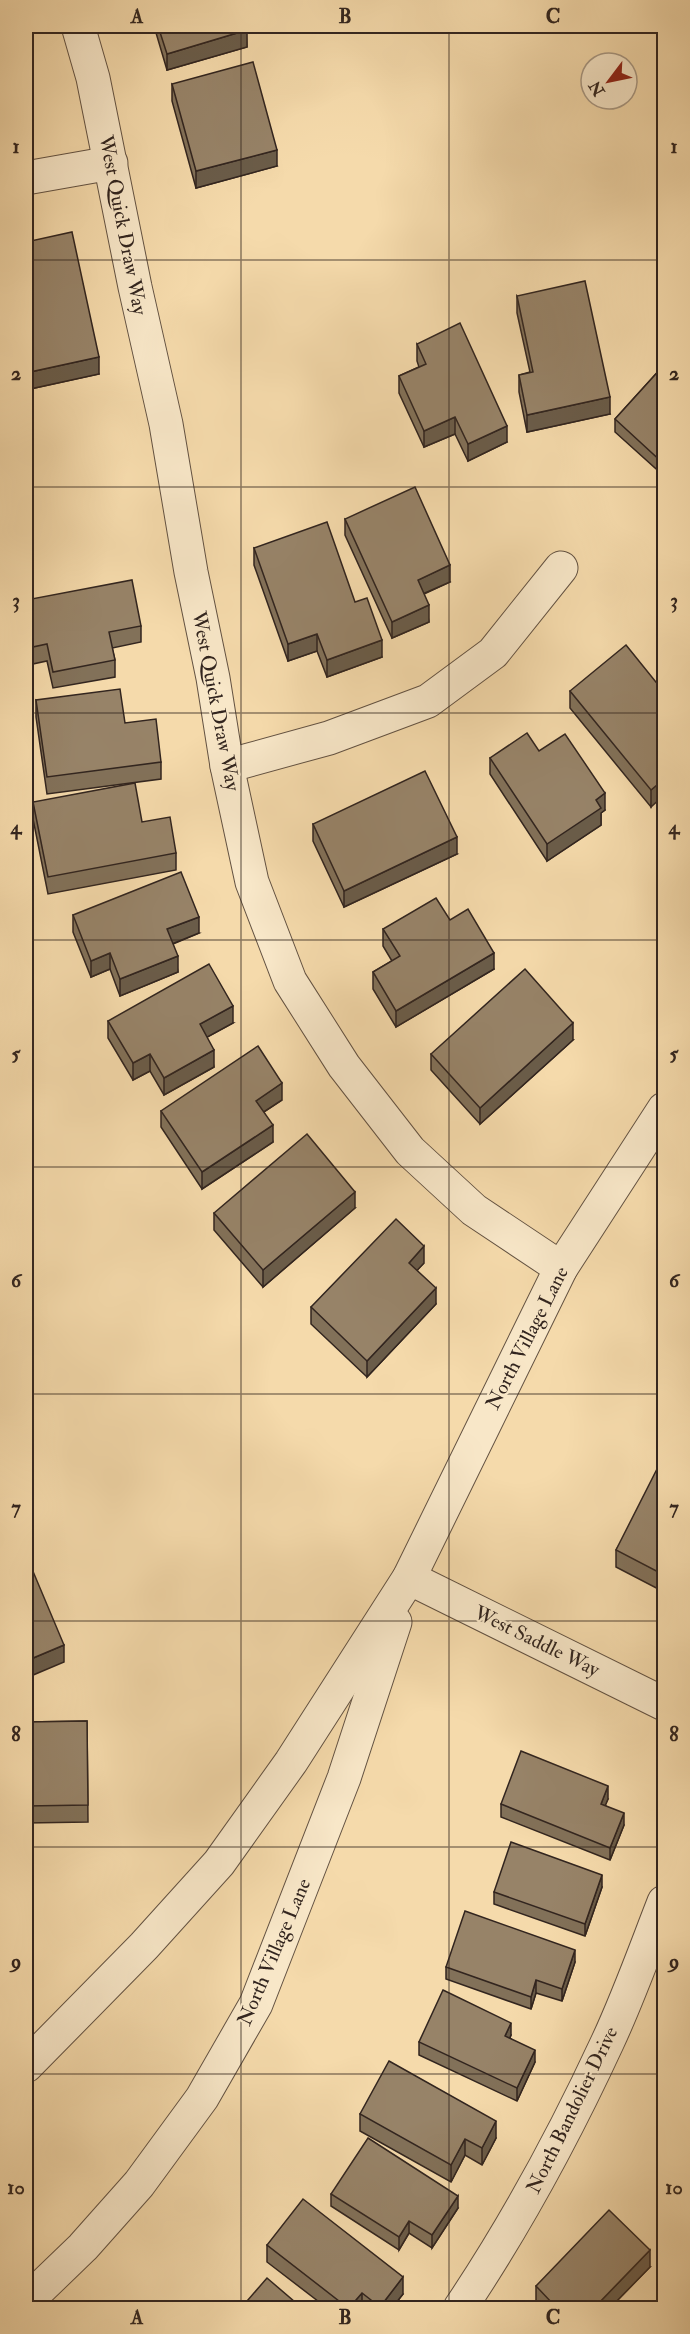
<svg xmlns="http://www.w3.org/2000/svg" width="690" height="2334" font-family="'IM FELL Double Pica',serif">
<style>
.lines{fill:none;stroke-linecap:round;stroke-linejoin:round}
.minor-casing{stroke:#635242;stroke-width:35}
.minor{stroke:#f8e7c8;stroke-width:33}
.wall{fill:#827159;stroke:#32251f;stroke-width:1.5}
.shaded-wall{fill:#6a5c49;stroke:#32251f;stroke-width:1.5}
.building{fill:#978368;stroke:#32251f;stroke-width:1.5}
.grid{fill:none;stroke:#32251f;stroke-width:1.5;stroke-opacity:0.55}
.labels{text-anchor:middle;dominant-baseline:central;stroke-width:4.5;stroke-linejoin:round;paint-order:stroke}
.street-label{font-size:20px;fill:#32251f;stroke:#f8e7c8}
.neatline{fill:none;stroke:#32251f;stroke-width:2}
.grid-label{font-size:20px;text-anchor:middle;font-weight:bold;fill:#32251f}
</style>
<rect width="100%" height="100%" fill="#f5daab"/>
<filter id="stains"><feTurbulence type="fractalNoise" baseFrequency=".00333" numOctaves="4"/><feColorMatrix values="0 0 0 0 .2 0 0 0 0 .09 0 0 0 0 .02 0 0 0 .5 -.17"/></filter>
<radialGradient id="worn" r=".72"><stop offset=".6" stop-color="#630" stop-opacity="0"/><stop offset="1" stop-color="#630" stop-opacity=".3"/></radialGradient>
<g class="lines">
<g class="minor-casing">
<g id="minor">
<polyline points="78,26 93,78 135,287 166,424 191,572 213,678 227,766 252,882 290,981 344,1066 410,1151 474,1210 561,1268"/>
<polyline points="26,178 111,163"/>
<polyline points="227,766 329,738 428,701 493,653 561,568"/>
<polyline points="409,1578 664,1704"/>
<polyline points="26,2066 144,1946 219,1863 291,1762 409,1578 561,1268 664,1109"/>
<polyline points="26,2302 83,2247 139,2184 202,2098 256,2004 344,1778 395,1622"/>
<path d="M 460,2308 C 517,2223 565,2134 608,2041 C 629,1996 646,1948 664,1902"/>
</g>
</g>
<use href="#minor" class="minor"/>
</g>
<g class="wall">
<polygon points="154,26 246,26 247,47 167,70"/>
<polygon points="172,84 277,166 196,188 172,101"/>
<polygon points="26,242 99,374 30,389 26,371"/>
<polygon points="517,296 610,414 527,432 519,392 519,375 530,372 517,313"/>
<polygon points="417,344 507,442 468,461 455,434 424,447 399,393 399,376 419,367 417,361"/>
<polygon points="664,365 664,476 615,432 615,419"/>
<polygon points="345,519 450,582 424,594 429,622 392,638 345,535"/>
<polygon points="254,548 355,602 382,657 327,677 317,651 288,661 254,565"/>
<polygon points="26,600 141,626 141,642 112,648 115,660 115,677 53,688 47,661 28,665 26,652"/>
<polygon points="664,607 664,641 658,637 658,620"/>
<polygon points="664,658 664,678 663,677 663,661"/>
<polygon points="570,691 664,692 651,807 570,708"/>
<polygon points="36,700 161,762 161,779 47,794 36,717"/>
<polygon points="539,751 605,810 601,813 601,825 547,861 490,774 490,758"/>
<polygon points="33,802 142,822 176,853 176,870 48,894 33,819"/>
<polygon points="313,824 457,854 344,907 313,841"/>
<polygon points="73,915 199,933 173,944 178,972 120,996 110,969 91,977 73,932"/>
<polygon points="450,920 494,969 396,1027 373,989 373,972 392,961 383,946 383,929"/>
<polygon points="108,1021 233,1023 207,1037 214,1067 164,1095 150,1071 133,1080 108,1038"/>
<polygon points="573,1040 480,1124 431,1070 431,1054"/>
<polygon points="282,1100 264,1112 273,1142 202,1189 161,1127 161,1111"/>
<polygon points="355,1208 263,1287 214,1230 214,1213"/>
<polygon points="424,1263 417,1270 436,1304 367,1377 311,1324 311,1307"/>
<polygon points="664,1473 664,1592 616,1567 616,1550"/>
<polygon points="87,1721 88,1822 26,1823 26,1722"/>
<polygon points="608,1799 605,1805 624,1825 610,1860 501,1817 501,1804"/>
<polygon points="602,1887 585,1936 494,1904 494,1892"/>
<polygon points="575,1962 562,2001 536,1993 531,2009 446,1979 446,1967"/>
<polygon points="511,2035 510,2038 535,2062 517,2101 419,2055 419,2042"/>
<polygon points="360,2114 496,2138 482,2165 465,2155 451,2182 360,2131"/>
<polygon points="331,2194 458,2208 432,2248 409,2233 399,2250 331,2206"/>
<polygon points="267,2245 403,2294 392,2308 327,2308 267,2262"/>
<polygon points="650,2267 610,2308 541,2308 536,2303 536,2286"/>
</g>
<g class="shaded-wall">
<polygon points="247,30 247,47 167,70 167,54"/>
<polygon points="277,150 277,166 196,188 196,171"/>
<polygon points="99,357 99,374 30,389 30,372"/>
<polygon points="610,397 610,414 527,432 527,415"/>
<polygon points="455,417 455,434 424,447 424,431"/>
<polygon points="507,426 507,442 468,461 468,444"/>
<polygon points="450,565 450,582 418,596 418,580"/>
<polygon points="429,605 429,622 392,638 392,622"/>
<polygon points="317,634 317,651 288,661 288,644"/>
<polygon points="382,640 382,657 327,677 327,660"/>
<polygon points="664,779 664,795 651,807 651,790"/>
<polygon points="605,793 605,810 601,813 601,825 547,861 547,844 596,800"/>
<polygon points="457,837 457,854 344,907 344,891"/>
<polygon points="199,917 199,933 167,946 167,929"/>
<polygon points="110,953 110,969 91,977 91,961"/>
<polygon points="494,953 494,969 396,1027 396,1011"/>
<polygon points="178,956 178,972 120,996 120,979"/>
<polygon points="233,1006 233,1023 200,1041 200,1024"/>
<polygon points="573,1023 573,1040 480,1124 480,1108"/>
<polygon points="214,1050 214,1067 164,1095 164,1078"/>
<polygon points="150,1054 150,1071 133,1080 133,1063"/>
<polygon points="282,1083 282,1100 256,1117 256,1101"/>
<polygon points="273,1125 273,1142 202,1189 202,1172"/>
<polygon points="355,1192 355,1208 263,1287 263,1270"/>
<polygon points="424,1246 424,1263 409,1279 409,1263"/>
<polygon points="436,1288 436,1304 367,1377 367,1361"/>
<polygon points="64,1645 64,1662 26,1678 26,1661"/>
<polygon points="608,1786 608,1799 601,1816 601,1804"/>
<polygon points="624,1813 624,1825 610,1860 610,1848"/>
<polygon points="602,1875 602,1887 585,1936 585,1924"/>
<polygon points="575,1950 575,1962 562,2001 562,1989"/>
<polygon points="536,1980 536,1993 531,2009 531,1997"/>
<polygon points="511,2023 511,2035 505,2048 505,2036"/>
<polygon points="535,2050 535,2062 517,2101 517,2088"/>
<polygon points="496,2121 496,2138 482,2165 482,2148"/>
<polygon points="465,2139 465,2155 451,2182 451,2165"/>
<polygon points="458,2196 458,2208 432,2248 432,2235"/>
<polygon points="409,2221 409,2233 399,2250 399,2237"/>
<polygon points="650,2250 650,2267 610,2308 594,2308"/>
<polygon points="403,2277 403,2294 392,2308 380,2308 380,2307"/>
<polygon points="362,2293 362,2308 349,2308"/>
</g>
<g class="building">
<polygon points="158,26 246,26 247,30 167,54"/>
<polygon points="253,62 277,150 196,171 172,84"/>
<polygon points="72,232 99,357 30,372 26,354 26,242"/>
<polygon points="585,281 610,397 527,415 519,375 533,372 517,296"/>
<polygon points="460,323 507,426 468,444 455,417 424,431 399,376 426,364 417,344"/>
<polygon points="664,365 664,464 615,419"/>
<polygon points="415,487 450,565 418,580 429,605 392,622 345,519"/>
<polygon points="327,522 355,602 367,598 382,640 327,660 317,634 288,644 254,548"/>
<polygon points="132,580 141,626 109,632 115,660 53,672 47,644 28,648 26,636 26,600"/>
<polygon points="664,607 664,624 658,620"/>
<polygon points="626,645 664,692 664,779 651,790 570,691"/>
<polygon points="120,689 125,723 156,719 161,762 47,777 36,700"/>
<polygon points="527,733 539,751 565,734 605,793 596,800 601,808 547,844 490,758"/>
<polygon points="425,771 457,837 344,891 313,824"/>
<polygon points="135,783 142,822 170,817 176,853 48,877 33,802"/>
<polygon points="181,872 199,917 167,929 178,956 120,979 110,953 91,961 73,915"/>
<polygon points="436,898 450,920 468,909 494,953 396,1011 373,972 400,956 383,929"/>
<polygon points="209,964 233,1006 200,1024 214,1050 164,1078 150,1054 133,1063 108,1021"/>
<polygon points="525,969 573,1023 480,1108 431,1054"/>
<polygon points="258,1046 282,1083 256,1101 273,1125 202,1172 161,1111"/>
<polygon points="307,1134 355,1192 263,1270 214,1213"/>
<polygon points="396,1219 424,1246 409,1263 436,1288 367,1361 311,1307"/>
<polygon points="657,1469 664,1473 664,1575 616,1550"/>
<polygon points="32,1569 64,1645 26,1661 26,1571"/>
<polygon points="87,1721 88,1805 26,1806 26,1722"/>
<polygon points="521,1751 608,1786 601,1804 624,1813 610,1848 501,1804"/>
<polygon points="511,1842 602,1875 585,1924 494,1892"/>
<polygon points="465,1911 575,1950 562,1989 536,1980 531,1997 446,1967"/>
<polygon points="443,1990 511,2023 505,2036 535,2050 517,2088 419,2042"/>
<polygon points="389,2061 496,2121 482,2148 465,2139 451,2165 360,2114"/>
<polygon points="368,2138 458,2196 432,2235 409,2221 399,2237 331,2194"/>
<polygon points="303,2199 403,2277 380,2307 362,2293 349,2308 348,2308 267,2245"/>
<polygon points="609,2210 650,2250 594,2308 549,2308 553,2304 536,2286"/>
<polygon points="267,2278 302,2308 241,2308"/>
</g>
<path class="grid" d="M 241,26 L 241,2308M 449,26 L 449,2308M 26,260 L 664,260M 26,487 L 664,487M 26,713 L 664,713M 26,940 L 664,940M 26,1167 L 664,1167M 26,1394 L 664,1394M 26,1621 L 664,1621M 26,1847 L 664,1847M 26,2074 L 664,2074"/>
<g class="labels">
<g class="street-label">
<text transform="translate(123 225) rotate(79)">West Quick Draw Way</text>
<text transform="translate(216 701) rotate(79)">West Quick Draw Way</text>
<text transform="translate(527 1338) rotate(-63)">North Village Lane</text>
<text transform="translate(537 1641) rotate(26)">West Saddle Way</text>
<text transform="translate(274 1952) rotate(-67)">North Village Lane</text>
<text transform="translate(572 2110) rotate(-64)">North Bandolier Drive</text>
</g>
</g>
<rect width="690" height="2334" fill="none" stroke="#f5daab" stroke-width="66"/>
<g transform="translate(609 81) rotate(238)"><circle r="28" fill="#f8e7c8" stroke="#a99984" stroke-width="1.5"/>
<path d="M0-4.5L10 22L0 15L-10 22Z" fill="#8f2418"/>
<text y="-9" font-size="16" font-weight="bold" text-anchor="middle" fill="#32251f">N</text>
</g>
<rect x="33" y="33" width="624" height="2268" class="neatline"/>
<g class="grid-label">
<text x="137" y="23">A</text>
<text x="345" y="23">B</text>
<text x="553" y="23">C</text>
<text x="16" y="153">1</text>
<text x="674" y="153">1</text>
<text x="16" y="380">2</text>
<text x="674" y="380">2</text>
<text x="16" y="607">3</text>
<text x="674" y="607">3</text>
<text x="16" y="834">4</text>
<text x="674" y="834">4</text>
<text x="16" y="1060">5</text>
<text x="674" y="1060">5</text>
<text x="16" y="1287">6</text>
<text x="674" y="1287">6</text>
<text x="16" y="1514">7</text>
<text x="674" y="1514">7</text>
<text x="16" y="1741">8</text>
<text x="674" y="1741">8</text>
<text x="16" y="1968">9</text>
<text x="674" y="1968">9</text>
<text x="16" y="2194">10</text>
<text x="674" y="2194">10</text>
<text x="137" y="2324">A</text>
<text x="345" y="2324">B</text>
<text x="553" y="2324">C</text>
</g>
<rect width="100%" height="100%" filter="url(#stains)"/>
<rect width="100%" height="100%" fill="url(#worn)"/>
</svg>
